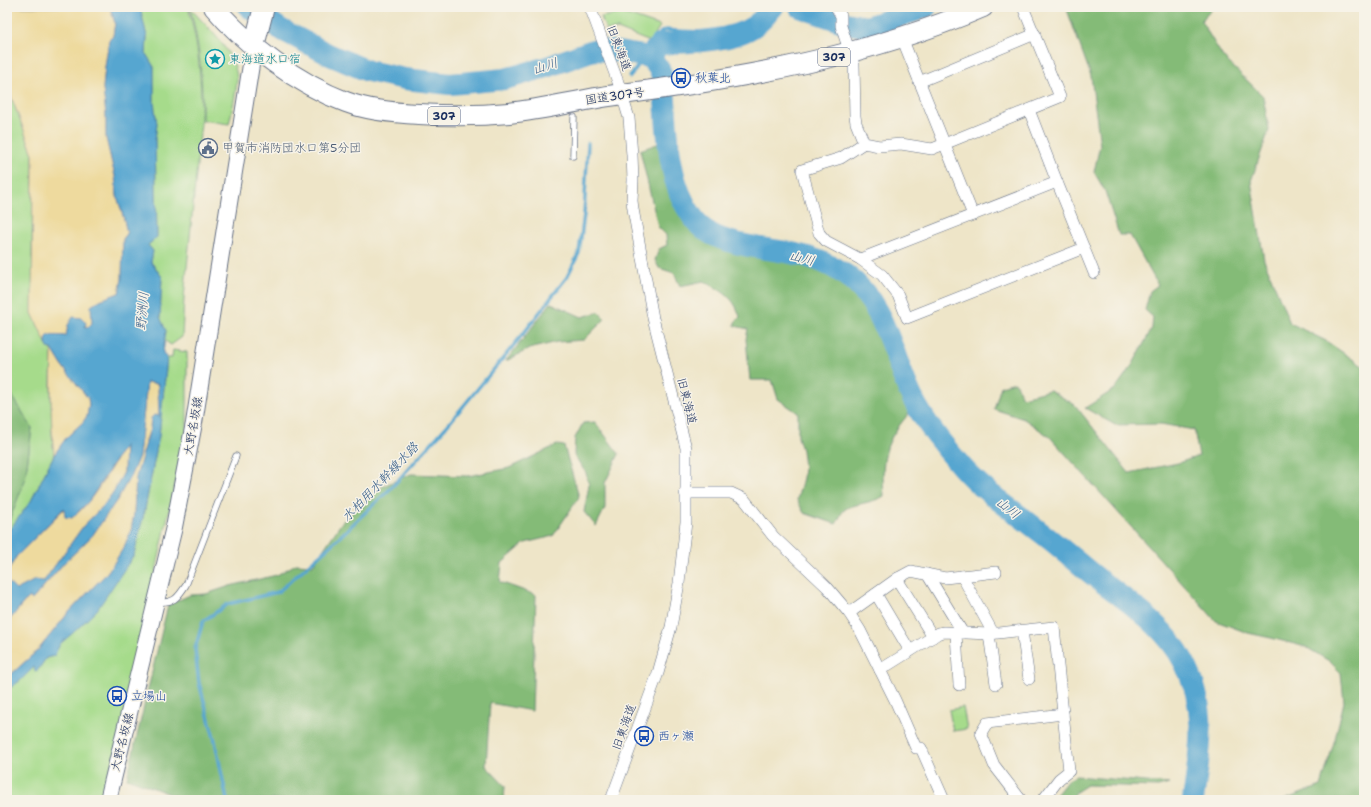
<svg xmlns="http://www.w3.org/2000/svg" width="1371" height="807" font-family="'Shantell Sans','Klee One',sans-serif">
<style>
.green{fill:#a6db8b;stroke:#608574}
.forest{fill:#84bb77;stroke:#50756a}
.sand{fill:#eeda9e;stroke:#84847e}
.water{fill:#56a6d0;stroke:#386a97}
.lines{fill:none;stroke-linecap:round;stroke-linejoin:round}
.stream{stroke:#56a6d0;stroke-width:3.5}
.river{stroke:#56a6d0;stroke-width:22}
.lane-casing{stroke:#656f83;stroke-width:7}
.street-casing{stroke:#656f83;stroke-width:12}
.secondary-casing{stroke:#656f83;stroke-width:18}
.highway-casing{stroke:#656f83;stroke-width:22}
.lane{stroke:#fff;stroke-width:5.5}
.street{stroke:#fff;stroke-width:11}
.secondary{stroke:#fff;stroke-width:16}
.highway{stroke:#fff;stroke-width:20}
.labels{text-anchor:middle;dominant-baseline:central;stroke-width:3;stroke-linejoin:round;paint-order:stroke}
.shield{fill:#f7f3e8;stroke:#5d6a87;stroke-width:1}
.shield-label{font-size:11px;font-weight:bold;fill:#1b2f5e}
.street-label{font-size:12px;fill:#1b2f5e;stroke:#f7f3e8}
.culture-label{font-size:12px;fill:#0d838f;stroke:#f7f3e8;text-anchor:start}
.transit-label{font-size:12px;fill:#164399;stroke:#f7f3e8;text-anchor:start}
.service-label{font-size:12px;fill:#4e5e75;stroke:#f7f3e8;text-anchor:start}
.water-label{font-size:13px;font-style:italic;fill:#305986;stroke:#f7f3e8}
</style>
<rect width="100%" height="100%" fill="#f7f3e8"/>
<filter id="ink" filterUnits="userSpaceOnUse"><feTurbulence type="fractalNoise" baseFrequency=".025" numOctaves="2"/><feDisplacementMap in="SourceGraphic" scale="8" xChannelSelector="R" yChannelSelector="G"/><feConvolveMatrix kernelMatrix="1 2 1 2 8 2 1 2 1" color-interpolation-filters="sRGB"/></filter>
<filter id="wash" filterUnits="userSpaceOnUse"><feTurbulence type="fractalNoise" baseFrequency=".012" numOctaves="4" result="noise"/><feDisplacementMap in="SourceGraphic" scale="16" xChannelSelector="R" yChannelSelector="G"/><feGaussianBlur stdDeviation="0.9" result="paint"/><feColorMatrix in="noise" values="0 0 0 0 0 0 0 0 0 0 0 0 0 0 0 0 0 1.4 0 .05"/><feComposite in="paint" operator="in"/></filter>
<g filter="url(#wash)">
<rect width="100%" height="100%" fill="#eee5c8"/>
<g class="green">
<path d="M 140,7 L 188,7 C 199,44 202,84 201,123 L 184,298 L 182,337 L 171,345 L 164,340 L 166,331 L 160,317 L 162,277 L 151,262 L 153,251 L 148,245 L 157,237 L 155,139 L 157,124 L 154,103 L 154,67 L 146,54 L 147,37 Z"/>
<path d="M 190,8 C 207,27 238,54 237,81 C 236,95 232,110 229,124 L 202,120 C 203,82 200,45 190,8 Z"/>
<polygon points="622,13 660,26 650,42 618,29 606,30 601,17"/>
<polygon points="7,86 33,154 32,257 46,343 48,348 52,349 51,385 52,433 54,455 31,501 7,533 7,526 25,480 32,428 7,387"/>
<polygon points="173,350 187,352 187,429 106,800 7,800 7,690 21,680 34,667 38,670 46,658 54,656 59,644 75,631 134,555 145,509 159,436 167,358 172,358"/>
<polygon points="963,707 967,729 953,731 949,710"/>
</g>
<g class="forest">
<polygon points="1066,7 1214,7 1201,21 1223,57 1263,96 1269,130 1251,181 1264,260 1290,323 1326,341 1364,367 1364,796 1361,800 1284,800 1321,786 1335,739 1344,702 1341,673 1329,661 1306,647 1271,638 1248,633 1216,621 1050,437 1024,419 994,409 1001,386 1015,382 1022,397 1050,390 1075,405 1129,473 1178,463 1199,456 1194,430 1161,424 1115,425 1085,408 1115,389 1133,364 1152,328 1153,317 1145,310 1150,291 1158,285 1130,235 1119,235 1105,191 1094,172 1100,145 1091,76"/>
<path d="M 660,143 L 669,192 L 692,226 L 710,238 L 730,248 L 746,254 L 793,259 L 811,264 L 846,280 L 861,293 L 870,305 L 880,325 L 897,381 L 911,411 C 901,423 889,437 886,452 C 882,466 883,482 884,496 C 874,503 851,504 844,510 C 841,513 839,520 836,524 L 804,513 L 797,500 L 803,478 L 804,467 L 802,450 L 798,437 L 798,413 L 778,399 L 772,380 L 750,380 L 746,339 L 748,329 L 735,326 L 735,322 L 740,317 C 734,296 721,291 704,281 L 680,286 L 674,273 L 659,268 L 655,260 L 659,249 L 667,245 L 666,235 L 658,227 L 640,150 Z"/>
<polygon points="551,303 582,317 599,312 605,319 584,340 557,342 529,349 506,361"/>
<polygon points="7,387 32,428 25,480 7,526"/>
<polygon points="595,422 619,454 605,483 605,508 596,526 584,512 589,485 586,473 574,455 575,438 583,423"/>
<polygon points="557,445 564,446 579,497 553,536 525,543 502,563 500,582 536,595 532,711 490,703 486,766 505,786 504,800 181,800 175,796 127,778 168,605 190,595 206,594 230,586 277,575 296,564 313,565 342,522 383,486 411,474 468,476 509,468"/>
<polygon points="1076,776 1169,784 1158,787 1087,785 1076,792 1071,800 1052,800 1068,780"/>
</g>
<g class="sand">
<polygon points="7,7 110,7 115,23 113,36 109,40 105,67 103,88 106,115 106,138 115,176 117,196 124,219 127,234 123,239 122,279 119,293 100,300 92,323 89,327 68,325 66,336 48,335 46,343 32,313 33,154 7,86"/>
<path d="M 52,349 L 63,367 L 88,398 L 89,405 L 87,416 L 83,422 L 66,438 L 54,455 C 50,419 51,384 52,349 Z"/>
<polygon points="147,382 158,384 159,417 151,418 150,429 145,442 135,493 134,514 131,531 124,547 115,563 106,574 69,612 38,650 7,678 7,623 24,602 30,597 32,600 63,564 92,536 117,500 131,475 139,456"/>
<path d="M 125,444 L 124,472 L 114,491 L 104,505 L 84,525 L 44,581 L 23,587 L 16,590 L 7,581 L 7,573 L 16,557 L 65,508 L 72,518 C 94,501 111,468 125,444 Z"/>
</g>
<polygon class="water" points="110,7 140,7 147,37 146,54 154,67 154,103 157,124 155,139 157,237 148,245 153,251 151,262 162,277 160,317 166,331 163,353 167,358 159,436 145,509 134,555 97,610 75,631 60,644 54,656 46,658 38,670 35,671 34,667 21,680 7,690 7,678 38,650 69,612 106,574 114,563 124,547 131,531 134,514 136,477 150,429 151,418 154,415 159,416 158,384 147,382 139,456 131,475 117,500 92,536 63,564 32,600 30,597 24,602 7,623 7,581 16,590 35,580 44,581 84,525 104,505 114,491 124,472 125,445 89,501 72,518 65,517 64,508 16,557 7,573 7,533 31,501 54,455 66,438 83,422 87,416 89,405 88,398 63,367 52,349 48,348 46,343 47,335 66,336 68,325 73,317 82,318 86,323 85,327 89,327 92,323 91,306 100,300 119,293 122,279 123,239 127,234 124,219 117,196 115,176 106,138 106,115 103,88 105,67 109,40 113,36 115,23"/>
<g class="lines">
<g class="stream">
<path d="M 630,77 L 661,32 L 666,30 C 697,33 742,36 763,7"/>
<polyline points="227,800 215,741 199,683 195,649 203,621 228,604 278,592 331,545 390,489 446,427 523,334 567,277 579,253 584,214 588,143"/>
</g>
<g class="river">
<path d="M 249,7 L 280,29 L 330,55 L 368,71 L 405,79 L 450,84 L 505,79 L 547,67 L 593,50 L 613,51 L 649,57 C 653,61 659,67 661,73 C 666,90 665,110 667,128 C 670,164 675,198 700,226 C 720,246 769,248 796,254 C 813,257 831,265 846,275 C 886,304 892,356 912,397 C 925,423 943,445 962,467 C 984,492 1013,510 1039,531 C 1062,548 1083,568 1106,585 C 1135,607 1167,629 1184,662 C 1209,709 1200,751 1193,800"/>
<polyline points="800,7 846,23 867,27 926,7"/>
<path d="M 649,57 L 660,44 C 688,42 737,42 758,23 C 764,19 768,12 773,7"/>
</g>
</g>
</g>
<g filter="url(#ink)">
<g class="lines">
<g class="lane-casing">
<g id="lane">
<polyline points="573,156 574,117"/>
<path d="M 157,602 C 174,603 177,599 186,585 L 236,456"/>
</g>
</g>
<g class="street-casing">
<g id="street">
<polyline points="590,7 618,82 629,118 632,155 633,180 632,201 633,209 653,318 686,448 686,522 679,583 671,627 658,673 611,800"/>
<polyline points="836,7 841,16 841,26 854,65 855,116 856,123 864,143 879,146 901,144 932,149 1060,97 1023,7"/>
<polyline points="902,38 973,215"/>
<polyline points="919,82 1035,34"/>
<polyline points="864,143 841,158 802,170 819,233 826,241 860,259 882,275 898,295 907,318 1084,248"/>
<polyline points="1057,182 1094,273"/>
<polyline points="860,259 1057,182 1029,110"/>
<polyline points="685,493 731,493 744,499 773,536 827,587 849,613 860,630 895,700 916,748 921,748 944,800"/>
<polyline points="927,574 963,633"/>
<polyline points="962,576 993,633"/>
<polyline points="898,578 900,584 933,637"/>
<polyline points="876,594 910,651"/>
<polyline points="849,613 898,578 911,571 945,578 996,572"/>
<polyline points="1022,631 1029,679"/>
<polyline points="956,633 959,685"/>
<polyline points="989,634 996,684"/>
<polyline points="880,670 939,633 944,632 989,634 1054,627 1069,771 1059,779 1043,800"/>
<polyline points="1021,800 994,765 981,733 987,723 1063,714"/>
</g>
</g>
<g class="secondary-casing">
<polyline id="secondary" points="108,800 174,527 194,423 254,46"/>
</g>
<g class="highway-casing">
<g id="highway">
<path d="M 214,7 C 247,46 298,84 346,102 C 367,110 396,113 419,114 C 449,116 478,116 509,113 C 547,109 584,99 622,94 C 745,78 869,56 983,7"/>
<polyline points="254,46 264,7"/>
</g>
</g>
<use href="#lane" class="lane"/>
<use href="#street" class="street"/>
<use href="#secondary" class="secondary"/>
<use href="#highway" class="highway"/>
</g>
</g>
<defs>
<g id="sight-ring" transform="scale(1)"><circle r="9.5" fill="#f7f3e8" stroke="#0f9aa8" stroke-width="1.5"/><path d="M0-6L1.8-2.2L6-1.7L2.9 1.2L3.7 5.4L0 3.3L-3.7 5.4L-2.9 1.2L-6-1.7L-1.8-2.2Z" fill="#0f9aa8"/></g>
<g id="bus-ring" transform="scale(1)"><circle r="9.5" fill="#f7f3e8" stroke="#1a4fb4" stroke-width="1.5"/><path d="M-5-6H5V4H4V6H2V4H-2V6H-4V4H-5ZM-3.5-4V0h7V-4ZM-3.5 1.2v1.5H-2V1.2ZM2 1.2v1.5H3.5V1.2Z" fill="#1a4fb4"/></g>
<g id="civic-ring" transform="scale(1)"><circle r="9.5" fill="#f7f3e8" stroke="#5c6f8a" stroke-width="1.5"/><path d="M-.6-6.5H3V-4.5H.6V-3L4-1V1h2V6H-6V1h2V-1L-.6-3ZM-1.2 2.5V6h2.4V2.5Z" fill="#5c6f8a"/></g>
</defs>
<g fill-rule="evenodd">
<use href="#sight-ring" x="215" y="59"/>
<use href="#bus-ring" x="681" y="78"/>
<use href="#civic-ring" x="208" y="148"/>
<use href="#bus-ring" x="117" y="696"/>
<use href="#bus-ring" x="644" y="736"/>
</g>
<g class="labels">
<g class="shield">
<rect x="818" y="48" width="32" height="18" rx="3"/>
<rect x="428" y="107" width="32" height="18" rx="3"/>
</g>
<g class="shield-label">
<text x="834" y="57">307</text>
<text x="444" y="116">307</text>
</g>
<g class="street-label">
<text transform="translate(619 48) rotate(69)">旧東海道</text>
<text transform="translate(615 96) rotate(-8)">国道307号</text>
<text transform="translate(687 401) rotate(76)">旧東海道</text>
<text transform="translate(193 426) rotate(-80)">大野名坂線</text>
<text transform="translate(624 727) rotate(-70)">旧東海道</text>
<text transform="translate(122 742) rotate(-76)">大野名坂線</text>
</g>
<g class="culture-label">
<text x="229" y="59">東海道水口宿</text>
</g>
<g class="transit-label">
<text x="695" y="78">秋葉北</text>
<text x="131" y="696">立場山</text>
<text x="658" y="736">西ヶ瀬</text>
</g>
<g class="service-label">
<text x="222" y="148">甲賀市消防団水口第5分団</text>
</g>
<g class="water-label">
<text transform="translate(545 66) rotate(-18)">山川</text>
<text transform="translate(802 258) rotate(15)">山川</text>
<text transform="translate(142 311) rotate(-85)">野洲川</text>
<text transform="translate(380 482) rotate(-46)">水柏用水幹線水路</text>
<text transform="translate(1008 508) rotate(38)">山川</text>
</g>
</g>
<rect width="1371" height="807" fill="none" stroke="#f7f3e8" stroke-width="24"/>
</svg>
